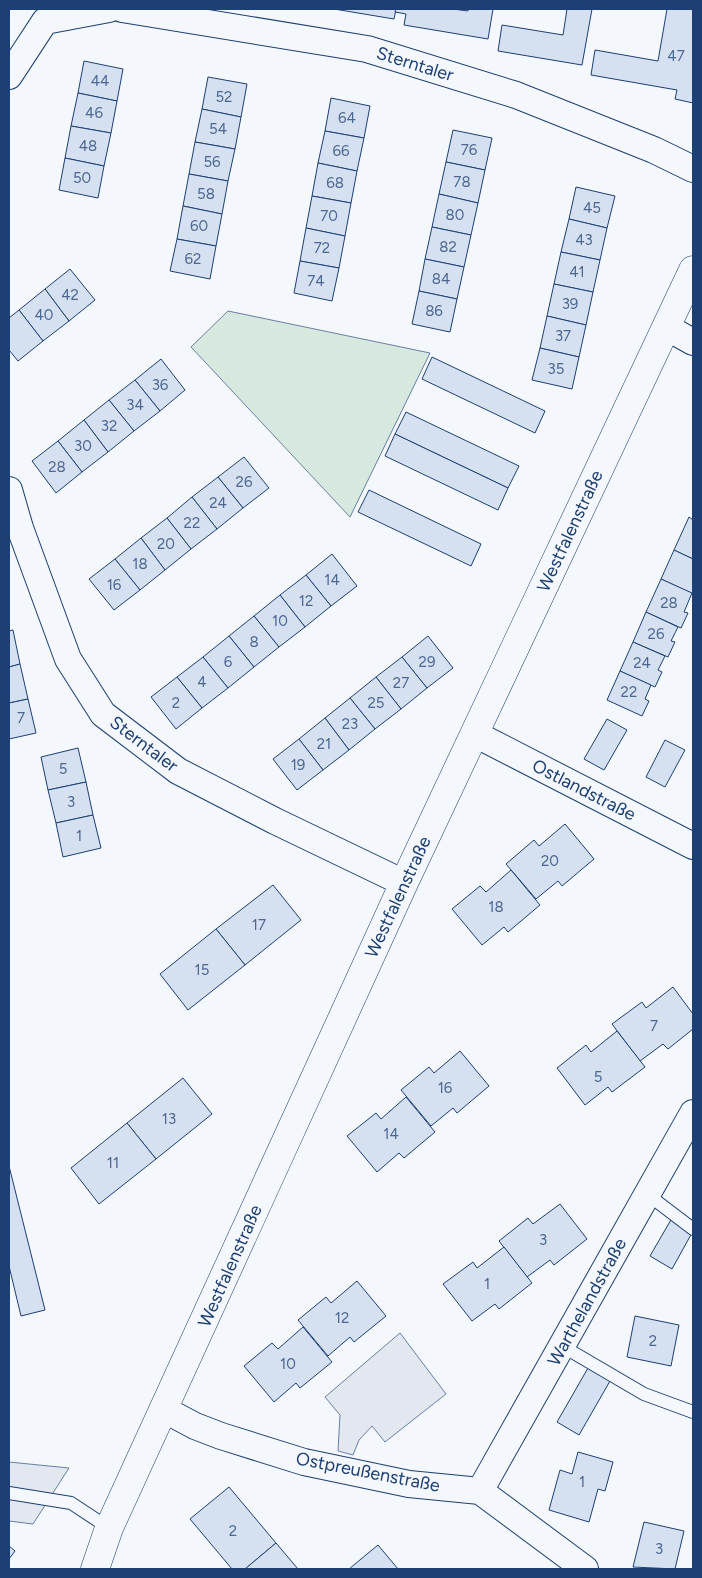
<svg xmlns="http://www.w3.org/2000/svg" width="702" height="1578" font-family="Figtree,sans-serif">
<style>
.green{fill:#d7e8df;stroke:#687fa3}
.parking{fill:#e3e8f0;stroke:#687fa3}
.building{fill:#d5e0f0;stroke:#1d3f73}
.lines{fill:none;stroke-linecap:round;stroke-linejoin:round}
.service-casing{stroke:#1d3f73;stroke-width:14}
.minor-casing{stroke:#1d3f73;stroke-width:28}
.tertiary-casing{stroke:#1d3f73;stroke-width:29}
.service{stroke:#f4f7fb;stroke-width:12}
.minor{stroke:#f4f7fb;stroke-width:26}
.tertiary{stroke:#f4f7fb;stroke-width:28}
.labels{text-anchor:middle;dominant-baseline:central;stroke-width:4;stroke-linejoin:round;paint-order:stroke}
.number-label{font-size:15px;fill:#4b6792}
.street-label{font-size:18px;fill:#1d3f73;stroke:#f4f7fb}
</style>
<rect width="100%" height="100%" fill="#f4f7fb"/>
<polygon class="green" points="228,311 430,353 350,517 191,347"/>
<g class="parking">
<polygon points="400,1333 446,1394 385,1442 372,1426 359,1440 353,1455 338,1451 340,1415 325,1397"/>
<polygon points="9,1462 69,1468 33,1524 9,1521"/>
</g>
<g class="building">
<polygon points="334,9 396,9 394,19"/>
<polygon points="396,9 453,9 468,11 468,9 493,9 488,39 404,25 406,14 395,12"/>
<polygon points="567,9 592,9 582,65 498,51 502,25 563,35"/>
<polygon points="664,9 693,9 693,103 675,99 677,90 591,75 595,50 658,61 667,9"/>
<polygon points="84,61 123,69 117,101 78,93"/>
<polygon points="208,77 247,84 241,117 202,109"/>
<polygon points="78,93 117,101 111,133 71,126"/>
<polygon points="331,98 370,106 364,138 325,131"/>
<polygon points="202,109 241,117 235,149 195,142"/>
<polygon points="71,126 111,133 104,166 65,158"/>
<polygon points="453,130 492,138 485,170 446,162"/>
<polygon points="325,131 364,138 357,171 318,163"/>
<polygon points="195,142 235,149 228,181 189,174"/>
<polygon points="65,158 104,166 98,198 59,190"/>
<polygon points="446,162 485,170 478,203 439,194"/>
<polygon points="318,163 357,171 351,203 312,196"/>
<polygon points="189,174 228,181 222,214 183,206"/>
<polygon points="576,187 615,196 607,228 569,219"/>
<polygon points="439,194 478,203 471,235 432,227"/>
<polygon points="312,196 351,203 345,236 306,228"/>
<polygon points="183,206 222,214 216,246 177,239"/>
<polygon points="569,219 607,228 600,260 561,252"/>
<polygon points="432,227 471,235 464,267 425,259"/>
<polygon points="306,228 345,236 339,268 300,261"/>
<polygon points="177,239 216,246 210,279 170,271"/>
<polygon points="561,252 600,260 593,292 554,284"/>
<polygon points="425,259 464,267 457,299 419,291"/>
<polygon points="300,261 339,268 332,301 294,293"/>
<polygon points="70,269 95,300 69,321 45,289"/>
<polygon points="554,284 593,292 586,325 547,316"/>
<polygon points="45,289 69,321 43,341 19,310"/>
<polygon points="419,291 457,299 450,332 412,324"/>
<polygon points="19,310 43,341 18,361 9,350 9,318"/>
<polygon points="547,316 586,325 579,357 540,348"/>
<polygon points="540,348 579,357 572,389 532,380"/>
<polygon points="432,357 545,411 535,433 422,379"/>
<polygon points="161,359 185,390 160,411 135,380"/>
<polygon points="135,380 160,411 134,431 109,400"/>
<polygon points="109,400 134,431 108,452 84,420"/>
<polygon points="406,412 519,466 508,488 395,434"/>
<polygon points="84,420 108,452 82,472 58,441"/>
<polygon points="395,434 508,488 498,510 385,456"/>
<polygon points="58,441 82,472 56,493 32,461"/>
<polygon points="244,457 269,488 243,508 218,477"/>
<polygon points="218,477 243,508 217,529 192,497"/>
<polygon points="369,490 481,544 471,566 358,512"/>
<polygon points="192,497 217,529 191,549 167,518"/>
<polygon points="689,517 693,520 693,559 674,550"/>
<polygon points="167,518 191,549 165,570 141,538"/>
<polygon points="141,538 165,570 140,590 115,559"/>
<polygon points="674,550 693,559 693,594 661,579"/>
<polygon points="332,554 357,586 331,606 306,575"/>
<polygon points="115,559 140,590 114,610 89,579"/>
<polygon points="306,575 331,606 305,627 280,595"/>
<polygon points="661,579 692,593 684,612 688,613 681,628 646,612"/>
<polygon points="280,595 305,627 279,647 254,616"/>
<polygon points="646,612 678,627 671,641 675,642 668,657 633,642"/>
<polygon points="254,616 279,647 254,667 229,636"/>
<polygon points="13,630 20,664 9,667 9,631"/>
<polygon points="229,636 254,667 228,688 203,657"/>
<polygon points="428,636 453,668 427,688 402,657"/>
<polygon points="633,642 665,656 658,670 662,672 655,687 620,671"/>
<polygon points="203,657 228,688 202,708 177,677"/>
<polygon points="402,657 427,688 401,709 376,677"/>
<polygon points="20,664 28,699 9,703 9,667"/>
<polygon points="620,671 651,685 645,699 649,701 642,716 607,700"/>
<polygon points="177,677 202,708 176,729 151,697"/>
<polygon points="376,677 401,709 375,729 350,698"/>
<polygon points="350,698 375,729 349,750 325,718"/>
<polygon points="28,699 36,733 9,739 9,703"/>
<polygon points="325,718 349,750 323,770 299,739"/>
<polygon points="607,719 627,730 604,770 584,759"/>
<polygon points="299,739 323,770 297,790 273,759"/>
<polygon points="665,740 685,750 665,787 646,777"/>
<polygon points="78,748 86,782 48,790 41,757"/>
<polygon points="86,782 93,815 56,823 48,790"/>
<polygon points="93,815 101,848 63,857 56,823"/>
<polygon points="565,824 594,859 562,886 558,881 536,899 506,864 534,840 539,846"/>
<polygon points="511,870 540,905 508,932 504,927 482,945 452,909 480,886 486,892"/>
<polygon points="273,885 301,920 245,965 216,929"/>
<polygon points="216,929 245,965 188,1010 160,974"/>
<polygon points="673,987 693,1014 693,1029 668,1049 663,1044 640,1061 612,1024 642,1002 646,1008"/>
<polygon points="617,1031 645,1067 612,1092 608,1087 585,1105 557,1068 586,1045 591,1052"/>
<polygon points="460,1051 489,1086 457,1113 453,1108 431,1126 401,1090 429,1067 434,1073"/>
<polygon points="183,1078 212,1114 156,1159 127,1123"/>
<polygon points="406,1097 435,1132 404,1158 399,1153 377,1172 347,1136 376,1113 381,1119"/>
<polygon points="127,1123 156,1159 99,1204 71,1168"/>
<polygon points="9,1166 45,1310 21,1316 9,1266"/>
<polygon points="560,1204 587,1239 554,1265 550,1260 527,1277 499,1241 528,1218 533,1224"/>
<polygon points="672,1218 693,1231 672,1269 650,1256"/>
<polygon points="504,1247 532,1283 499,1309 495,1304 472,1321 443,1284 473,1262 477,1268"/>
<polygon points="357,1281 386,1316 354,1342 350,1337 328,1356 298,1320 326,1297 331,1303"/>
<polygon points="635,1316 679,1325 671,1366 627,1357"/>
<polygon points="303,1327 332,1362 300,1388 296,1383 274,1402 244,1366 272,1343 278,1349"/>
<polygon points="588,1368 610,1381 579,1435 557,1422"/>
<polygon points="578,1452 613,1462 605,1491 598,1489 589,1522 549,1510 560,1470 572,1474"/>
<polygon points="229,1487 276,1543 245,1569 232,1569 190,1519"/>
<polygon points="644,1522 684,1531 675,1569 633,1567"/>
<polygon points="276,1543 298,1569 245,1569"/>
<polygon points="378,1545 398,1569 349,1569"/>
<polygon points="9,1546 15,1551 9,1559"/>
</g>
<g class="lines">
<g class="service-casing">
<g id="service">
<polyline points="647,1194 693,1229"/>
<polyline points="562,1346 644,1394 693,1412"/>
<polyline points="9,1493 71,1503 109,1528"/>
</g>
</g>
<g class="minor-casing">
<g id="minor">
<polyline points="122,9 367,49 516,95 654,150 693,169"/>
<polyline points="9,76 45,21 109,9"/>
<polyline points="666,327 693,342"/>
<polyline points="9,490 20,528 68,659 103,714 178,771 275,821 404,883"/>
<polyline points="475,734 693,846"/>
<polyline points="165,1410 195,1426 221,1436 304,1462 409,1484 480,1491 585,1569"/>
<polyline points="480,1491 693,1113"/>
</g>
</g>
<g class="tertiary-casing">
<polyline id="tertiary" points="95,1569 109,1528 404,883 693,270"/>
</g>
<use href="#service" class="service"/>
<use href="#minor" class="minor"/>
<use href="#tertiary" class="tertiary"/>
</g>
<g class="labels">
<g class="number-label">
<text x="676" y="56">47</text>
<text x="100" y="81">44</text>
<text x="224" y="97">52</text>
<text x="94" y="113">46</text>
<text x="347" y="118">64</text>
<text x="218" y="129">54</text>
<text x="88" y="146">48</text>
<text x="469" y="150">76</text>
<text x="341" y="151">66</text>
<text x="212" y="162">56</text>
<text x="82" y="178">50</text>
<text x="462" y="182">78</text>
<text x="335" y="183">68</text>
<text x="206" y="194">58</text>
<text x="592" y="208">45</text>
<text x="455" y="215">80</text>
<text x="329" y="216">70</text>
<text x="199" y="226">60</text>
<text x="584" y="240">43</text>
<text x="448" y="247">82</text>
<text x="322" y="248">72</text>
<text x="193" y="259">62</text>
<text x="577" y="272">41</text>
<text x="441" y="279">84</text>
<text x="316" y="281">74</text>
<text x="70" y="295">42</text>
<text x="570" y="304">39</text>
<text x="434" y="311">86</text>
<text x="44" y="315">40</text>
<text x="563" y="336">37</text>
<text x="556" y="369">35</text>
<text x="160" y="385">36</text>
<text x="135" y="405">34</text>
<text x="109" y="426">32</text>
<text x="83" y="446">30</text>
<text x="57" y="467">28</text>
<text x="244" y="482">26</text>
<text x="218" y="503">24</text>
<text x="192" y="523">22</text>
<text x="166" y="544">20</text>
<text x="140" y="564">18</text>
<text x="332" y="580">14</text>
<text x="114" y="585">16</text>
<text x="306" y="601">12</text>
<text x="669" y="603">28</text>
<text x="280" y="621">10</text>
<text x="656" y="634">26</text>
<text x="254" y="642">8</text>
<text x="228" y="662">6</text>
<text x="427" y="662">29</text>
<text x="642" y="663">24</text>
<text x="202" y="682">4</text>
<text x="401" y="683">27</text>
<text x="629" y="692">22</text>
<text x="176" y="703">2</text>
<text x="376" y="703">25</text>
<text x="21" y="718">7</text>
<text x="350" y="724">23</text>
<text x="324" y="744">21</text>
<text x="298" y="765">19</text>
<text x="63" y="769">5</text>
<text x="71" y="802">3</text>
<text x="79" y="836">1</text>
<text x="550" y="861">20</text>
<text x="496" y="907">18</text>
<text x="259" y="925">17</text>
<text x="202" y="970">15</text>
<text x="654" y="1026">7</text>
<text x="598" y="1077">5</text>
<text x="445" y="1088">16</text>
<text x="169" y="1119">13</text>
<text x="391" y="1134">14</text>
<text x="113" y="1163">11</text>
<text x="543" y="1240">3</text>
<text x="487" y="1284">1</text>
<text x="342" y="1318">12</text>
<text x="653" y="1341">2</text>
<text x="288" y="1364">10</text>
<text x="582" y="1482">1</text>
<text x="233" y="1531">2</text>
<text x="659" y="1549">3</text>
</g>
<g class="street-label">
<text transform="translate(415 64) rotate(17)">Sterntaler</text>
<text transform="translate(570 531) rotate(-65)">Westfalenstraße</text>
<text transform="translate(144 744) rotate(37)">Sterntaler</text>
<text transform="translate(584 790) rotate(27)">Ostlandstraße</text>
<text transform="translate(398 897) rotate(-65)">Westfalenstraße</text>
<text transform="translate(230 1266) rotate(-66)">Westfalenstraße</text>
<text transform="translate(587 1302) rotate(-61)">Warthelandstraße</text>
<text transform="translate(368 1472) rotate(11)">Ostpreußenstraße</text>
</g>
</g>
<rect width="702" height="1578" fill="none" stroke="#1d3f73" stroke-width="20"/>
</svg>
